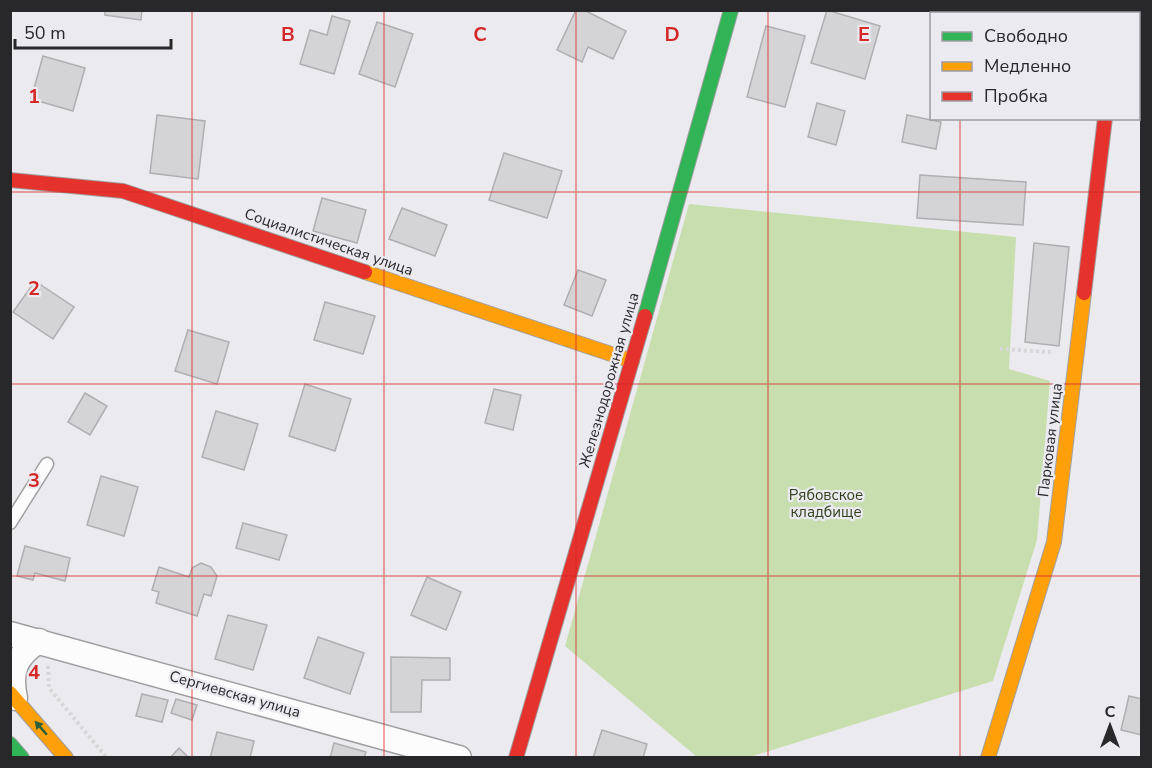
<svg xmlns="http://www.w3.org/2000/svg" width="1152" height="768" font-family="'Nunito Sans',sans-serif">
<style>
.green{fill:#c9deae}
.building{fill:#d4d4d6;stroke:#afafb1;stroke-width:1.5}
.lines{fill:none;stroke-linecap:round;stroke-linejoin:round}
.lane-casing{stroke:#a0a0a2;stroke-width:15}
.street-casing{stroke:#a0a0a2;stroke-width:27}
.fast-casing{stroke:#a0a0a2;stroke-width:16}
.slow-casing{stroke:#a0a0a2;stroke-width:16}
.jam-casing{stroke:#a0a0a2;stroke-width:16}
.path{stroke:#d7d7d8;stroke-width:4;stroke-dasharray:3 3;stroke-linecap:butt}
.lane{stroke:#fcfcfd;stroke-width:12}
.street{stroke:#fcfcfd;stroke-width:24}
.fast{stroke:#30b455;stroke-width:14}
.slow{stroke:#ff9f0a;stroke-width:14}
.jam{stroke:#e5322d;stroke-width:14}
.oneway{fill:#2b603b}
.grid{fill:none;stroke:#d62828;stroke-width:1.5;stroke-opacity:0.55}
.labels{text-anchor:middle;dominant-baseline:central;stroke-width:4.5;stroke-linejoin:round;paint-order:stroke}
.street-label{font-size:15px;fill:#28282a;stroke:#eaeaf0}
.park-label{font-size:15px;fill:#30401a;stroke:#eaeaf0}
.grid-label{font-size:20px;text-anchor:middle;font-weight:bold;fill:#d62828;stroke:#eaeaf0;stroke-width:4.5;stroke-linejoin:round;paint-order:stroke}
</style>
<rect width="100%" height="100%" fill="#ebebef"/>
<polygon class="green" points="689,204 1016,237 1009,369 1050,381 1037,540 993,681 750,757 697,757 565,646"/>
<g class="building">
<polygon points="105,10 142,10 141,20 105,15"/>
<polygon points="576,10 584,10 626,31 613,59 588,47 582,62 557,50"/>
<polygon points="827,10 880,26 865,79 811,63"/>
<polygon points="332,16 350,21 334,74 300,64 310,30 327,35"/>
<polygon points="377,22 413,34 395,87 359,74"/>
<polygon points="766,26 805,36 785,107 747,97"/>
<polygon points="43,56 85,68 73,111 31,99"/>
<polygon points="817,103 845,111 836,145 808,137"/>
<polygon points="157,115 205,121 198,179 150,173"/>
<polygon points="907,115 941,122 936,149 902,142"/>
<polygon points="504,153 562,171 547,218 489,200"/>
<polygon points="920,175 1026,182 1023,225 917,218"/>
<polygon points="322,198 366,210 357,243 313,231"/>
<polygon points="402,208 447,225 435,256 389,239"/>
<polygon points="1034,243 1069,247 1059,346 1025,342"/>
<polygon points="578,270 606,280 592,316 564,305"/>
<polygon points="35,281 74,307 53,339 13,312"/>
<polygon points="325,302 375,316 363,354 314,340"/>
<polygon points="188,330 229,342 217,384 175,371"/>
<polygon points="305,384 351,399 335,451 289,436"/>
<polygon points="494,389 521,395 513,430 485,423"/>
<polygon points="85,393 107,406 90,435 68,422"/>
<polygon points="216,411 258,424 244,470 202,457"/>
<polygon points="101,476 138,487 124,536 87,525"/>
<polygon points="243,523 287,535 279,560 236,548"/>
<polygon points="25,546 70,558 65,581 35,573 33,580 17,576"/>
<polygon points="201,563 211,567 217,576 211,596 204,594 197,616 156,603 159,592 152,590 159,567 189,577 192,568"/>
<polygon points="427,577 461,592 446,630 411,615"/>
<polygon points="228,615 267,625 253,670 215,659"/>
<polygon points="318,637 364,653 350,694 304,678"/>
<polygon points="391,657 450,658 450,680 422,680 421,712 391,712"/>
<polygon points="142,694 168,700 162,722 136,716"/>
<polygon points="1129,696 1142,699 1142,735 1121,730"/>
<polygon points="176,699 197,705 192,720 171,713"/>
<polygon points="602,730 647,744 643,758 593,758"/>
<polygon points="217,732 254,741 250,758 210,758"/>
<polygon points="334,743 366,752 364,758 330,758"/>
<polygon points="179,748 189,758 170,758"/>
</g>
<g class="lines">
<g class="lane-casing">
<polyline id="lane" points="10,523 47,464"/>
</g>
<g class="street-casing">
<g id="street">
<polyline points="10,634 459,758"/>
<path d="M 15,698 C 9,671 16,655 39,641"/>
</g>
</g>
<g class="fast-casing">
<g id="fast">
<polyline points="1015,10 1025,14"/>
<polyline points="645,316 731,10"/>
<polyline points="10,744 22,758"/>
</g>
</g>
<g class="slow-casing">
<g id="slow">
<polyline points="1138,45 1142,46"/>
<polyline points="365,272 632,361"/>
<polyline points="10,693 66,758"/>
<polyline points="988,758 1054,542 1084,293"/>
</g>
</g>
<g class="jam-casing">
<g id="jam">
<polyline points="10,180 123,191 365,272"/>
<polyline points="1084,293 1105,118"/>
<polyline points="516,758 645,316"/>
</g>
</g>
<g class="path">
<polyline points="1000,349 1052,352"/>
<polyline points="48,666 49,688 107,758"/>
</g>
<use href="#lane" class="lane"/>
<use href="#street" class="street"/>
<use href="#fast" class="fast"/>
<use href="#slow" class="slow"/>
<use href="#jam" class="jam"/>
</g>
<defs><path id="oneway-solid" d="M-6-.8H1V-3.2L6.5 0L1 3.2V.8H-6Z" transform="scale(1.5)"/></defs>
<use class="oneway" href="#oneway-solid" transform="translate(41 728) rotate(-131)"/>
<path class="grid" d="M 192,10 L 192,758M 384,10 L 384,758M 576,10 L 576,758M 768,10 L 768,758M 960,10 L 960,14M 960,118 L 960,758M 10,192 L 1142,192M 10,384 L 1142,384M 10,576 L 1142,576"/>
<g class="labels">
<g class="street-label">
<text transform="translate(329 242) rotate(19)">Социалистическая улица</text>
<text transform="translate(609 380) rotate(-74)">Железнодорожная улица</text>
<text transform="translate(1050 440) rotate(-83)">Парковая улица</text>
<text transform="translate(235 694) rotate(16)">Сергиевская улица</text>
</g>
<g class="park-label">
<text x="826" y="495">Рябовское<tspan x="826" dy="17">кладбище</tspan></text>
</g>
</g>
<g class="grid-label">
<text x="288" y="41">B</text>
<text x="480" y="41">C</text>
<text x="672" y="41">D</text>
<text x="864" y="41">E</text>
<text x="34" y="103">1</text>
<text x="34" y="295">2</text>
<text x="34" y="487">3</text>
<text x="34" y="679">4</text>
</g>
<rect width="1152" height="768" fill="none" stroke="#28282a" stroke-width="24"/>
<rect x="930" y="12" width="210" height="108" fill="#eaeaf0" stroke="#9c9ca1" stroke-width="1.5"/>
<rect x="942" y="32" width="30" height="9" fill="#30b455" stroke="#9c9ca1" stroke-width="1.5"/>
<text x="984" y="42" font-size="18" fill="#28282a">Свободно</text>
<rect x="942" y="62" width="30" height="9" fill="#ff9f0a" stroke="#9c9ca1" stroke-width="1.5"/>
<text x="984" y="72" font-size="18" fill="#28282a">Медленно</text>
<rect x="942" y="92" width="30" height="9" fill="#e5322d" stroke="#9c9ca1" stroke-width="1.5"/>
<text x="984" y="102" font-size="18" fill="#28282a">Пробка</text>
<g transform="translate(1110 726)" stroke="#eaeaf0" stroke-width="4.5" paint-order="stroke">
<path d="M0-4.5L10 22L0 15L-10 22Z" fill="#28282a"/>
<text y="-9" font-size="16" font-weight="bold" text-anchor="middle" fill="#28282a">С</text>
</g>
<path d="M15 39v9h156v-9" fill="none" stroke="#28282a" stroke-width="3"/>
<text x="24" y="39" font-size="18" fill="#28282a" stroke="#eaeaf0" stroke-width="4.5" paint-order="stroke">50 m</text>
</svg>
